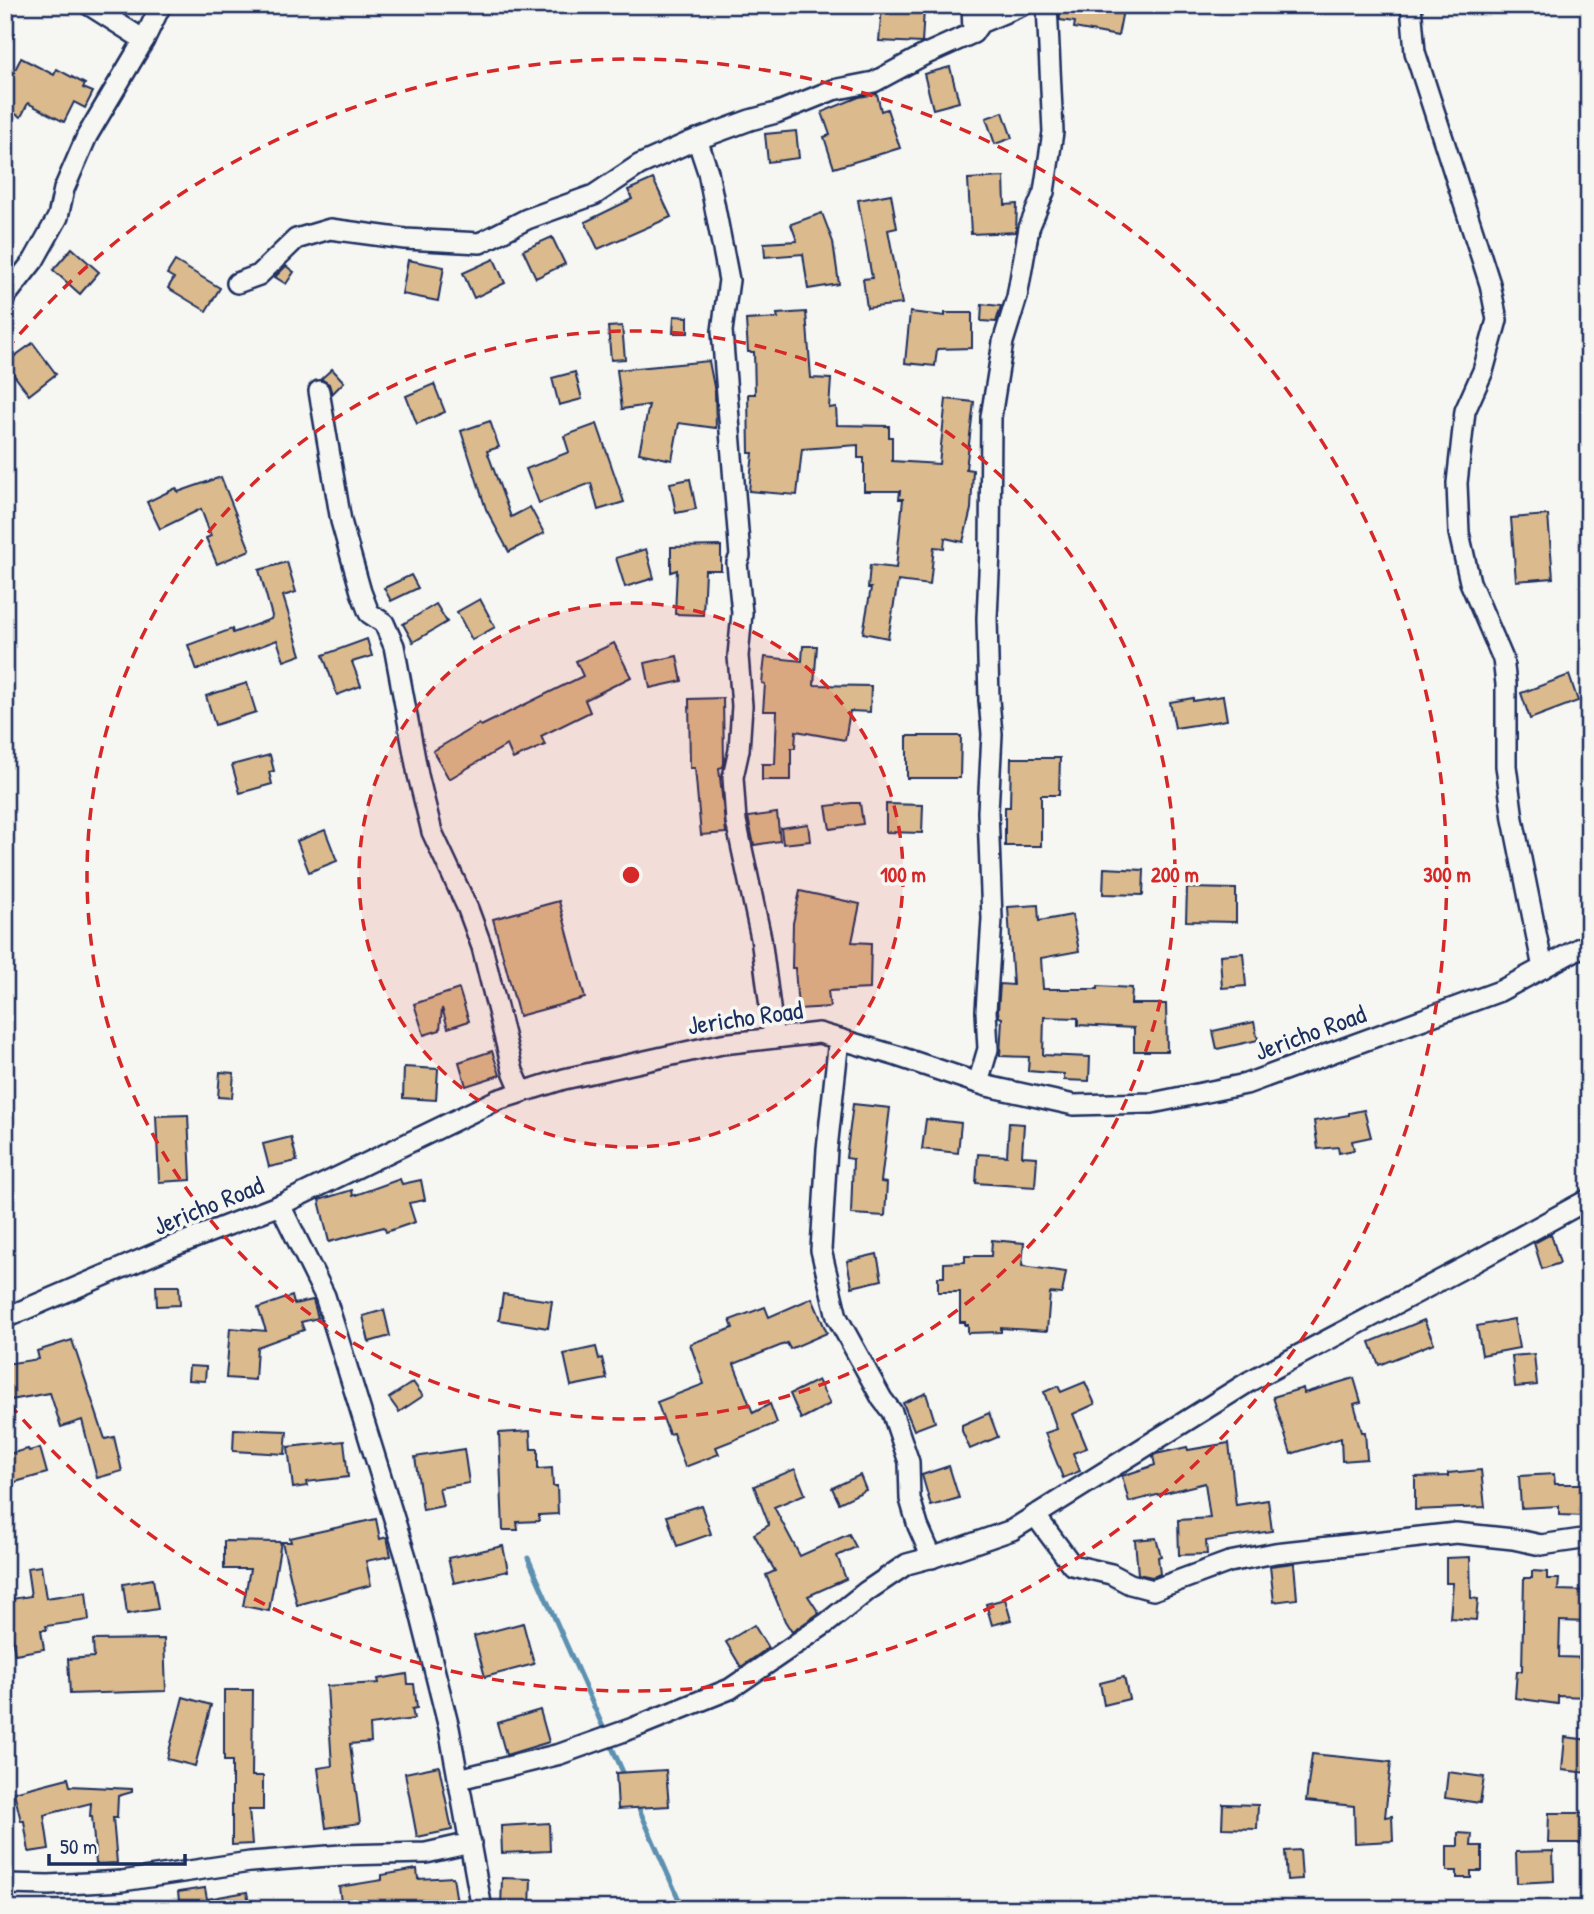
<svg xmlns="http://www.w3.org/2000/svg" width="1594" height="1914" font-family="'Patrick Hand',sans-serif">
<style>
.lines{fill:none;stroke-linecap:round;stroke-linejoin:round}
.stream{stroke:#5c90b1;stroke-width:5}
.building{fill:#dbba8d;stroke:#1b2f5e;stroke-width:2}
.minor-casing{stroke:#1b2f5e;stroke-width:24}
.minor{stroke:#f6f6f2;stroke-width:19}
.ring{fill:none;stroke:#d62828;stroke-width:3.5;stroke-dasharray:12 9}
.labels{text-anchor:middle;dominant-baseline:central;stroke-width:7;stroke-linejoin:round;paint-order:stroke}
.street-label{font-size:26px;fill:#1b2f5e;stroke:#f6f6f2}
.centre{fill:#d62828;stroke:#f6f6f2;stroke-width:3.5}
.ring-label{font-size:21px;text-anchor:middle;font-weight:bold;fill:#d62828;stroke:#f6f6f2;stroke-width:7;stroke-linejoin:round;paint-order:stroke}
</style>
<rect width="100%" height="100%" fill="#f6f6f2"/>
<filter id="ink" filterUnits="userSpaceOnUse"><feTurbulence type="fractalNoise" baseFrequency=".0143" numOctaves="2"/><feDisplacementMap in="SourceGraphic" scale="14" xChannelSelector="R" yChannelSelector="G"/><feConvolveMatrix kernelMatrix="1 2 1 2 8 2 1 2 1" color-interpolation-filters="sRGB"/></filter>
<g filter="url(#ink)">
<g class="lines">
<g class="stream">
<polyline points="528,1558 626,1779"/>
<polyline points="637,1804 683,1909"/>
</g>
</g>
<g class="building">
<polygon points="1059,5 1124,5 1118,36 1074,28 1075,22 1060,20"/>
<polygon points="882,6 924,9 922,43 879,41"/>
<polygon points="21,58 54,75 57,69 85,84 83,88 93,92 85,108 74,102 64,122 28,103 21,117 5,109 5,89"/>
<polygon points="950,67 959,102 933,109 924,74"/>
<polygon points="877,94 881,111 887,109 900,148 834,168 824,137 830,135 822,112 859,97"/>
<polygon points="1003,112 1012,138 995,144 986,118"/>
<polygon points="796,131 799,158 768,162 765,134"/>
<polygon points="1004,177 1005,205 1017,204 1016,232 971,234 968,179"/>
<polygon points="653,179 671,217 598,249 585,222 632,199 628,190"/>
<polygon points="891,194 897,228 888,230 902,304 867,308 863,279 872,278 858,200"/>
<polygon points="822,213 833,242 839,284 808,289 803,254 765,257 764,243 797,241 791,224"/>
<polygon points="552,237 565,264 536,278 523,250"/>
<polygon points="72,248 99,272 80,294 53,270"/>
<polygon points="494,259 505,283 474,298 463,273"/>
<polygon points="408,260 444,267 438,301 402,294"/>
<polygon points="175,261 220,288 206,311 168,288 174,278 167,274"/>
<polygon points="286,266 294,272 286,284 275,277"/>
<polygon points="982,304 1001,306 996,322 981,321"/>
<polygon points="806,312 811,378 831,379 829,408 836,407 837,425 889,426 889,437 892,437 892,461 939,464 946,399 974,402 966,469 973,470 971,509 963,542 945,538 944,548 934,547 930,585 898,581 888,638 863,633 871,588 868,588 870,565 896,568 903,499 899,499 900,491 864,491 864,458 858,458 858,445 802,449 797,495 749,491 753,453 749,453 748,394 755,394 754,352 748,352 746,320 778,318 777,314"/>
<polygon points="910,312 945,316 945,313 972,313 972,348 937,349 935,366 905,363"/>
<polygon points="674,316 688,317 688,333 673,333"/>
<polygon points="622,326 625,359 611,360 608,327"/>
<polygon points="33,343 56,374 29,395 5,363"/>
<polygon points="709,361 715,392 716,428 679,423 672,460 639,453 649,405 622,409 617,370"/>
<polygon points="332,369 344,382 332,394 329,384 321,379"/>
<polygon points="575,372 582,399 559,405 552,378"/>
<polygon points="434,384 445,412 417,424 406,396"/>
<polygon points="490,421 499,447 487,451 511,517 530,507 544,533 509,552 486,509 461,431"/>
<polygon points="597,424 624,502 598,510 591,483 539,503 526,469 569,452 564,436"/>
<polygon points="221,477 250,550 217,564 206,538 211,536 201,509 160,529 147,502 176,488 178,492"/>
<polygon points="690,479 696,509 676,513 670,483"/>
<polygon points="1548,515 1553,578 1516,581 1511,518"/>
<polygon points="721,546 721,570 705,570 703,615 675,614 677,570 671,572 671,547"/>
<polygon points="646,549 654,578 625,587 616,558"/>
<polygon points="287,562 296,592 283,596 301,655 284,661 277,640 197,670 188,645 232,629 233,633 271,619 272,616 259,570"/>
<polygon points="411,575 418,588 391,601 384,588"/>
<polygon points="480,599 495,627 472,640 457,612"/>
<polygon points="436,604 447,622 413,642 403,624"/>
<polygon points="367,639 372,656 352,662 361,686 337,695 323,655"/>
<polygon points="614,643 631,677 585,700 590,712 541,736 545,745 513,759 507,745 449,779 433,751 479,724 481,726 583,676 576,661"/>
<polygon points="803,646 817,646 814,685 871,686 870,712 850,711 845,740 796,731 795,748 791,748 791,780 762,780 762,764 775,764 777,711 763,711 765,684 762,683 765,657 802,661"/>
<polygon points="677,656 682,681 650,688 645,663"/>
<polygon points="1569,675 1578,701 1530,719 1521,693"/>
<polygon points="247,683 256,712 215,725 206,696"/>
<polygon points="1223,696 1227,720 1175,728 1170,702 1193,698 1193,701"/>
<polygon points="723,698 724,763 723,767 719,768 726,833 701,835 695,768 690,768 689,699"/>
<polygon points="907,736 961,736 960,778 907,778"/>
<polygon points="270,755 274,771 269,772 272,784 240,793 232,765"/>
<polygon points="1011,758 1060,758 1059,795 1041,795 1041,846 1005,846 1005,807 1010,807"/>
<polygon points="852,803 860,803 863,824 830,829 826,806"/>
<polygon points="886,804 923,805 922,833 886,832"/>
<polygon points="777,813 780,841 754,845 748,817"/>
<polygon points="808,824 810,841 783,844 781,828"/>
<polygon points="325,830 337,861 309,872 297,841"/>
<polygon points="1104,868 1144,870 1143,895 1103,894"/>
<polygon points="1187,888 1236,889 1236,922 1186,921"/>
<polygon points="800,891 860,904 852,942 871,943 870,989 828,991 830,1007 798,1009 795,968 792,968 793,923"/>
<polygon points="559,901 585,998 519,1016 493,919"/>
<polygon points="1038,905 1039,921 1072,915 1079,951 1041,958 1043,989 1098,989 1098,986 1132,988 1131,1004 1166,1004 1167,1051 1134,1051 1134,1028 1078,1025 1078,1018 1044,1017 1043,1055 1090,1057 1089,1081 1064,1080 1064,1074 1028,1071 1029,1057 1000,1056 1002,1018 999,1017 998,1011 1000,984 1013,985 1008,907"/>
<polygon points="1243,953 1246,986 1222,988 1220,955"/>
<polygon points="459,989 469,1021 448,1028 442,1008 440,1030 424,1035 414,1004"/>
<polygon points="1254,1022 1258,1040 1217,1049 1213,1031"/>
<polygon points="492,1051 500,1075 466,1086 459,1062"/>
<polygon points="404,1067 438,1069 436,1100 403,1098"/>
<polygon points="220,1072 234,1073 232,1098 218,1097"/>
<polygon points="853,1104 890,1108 881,1182 887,1183 885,1216 851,1214 853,1159 846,1158"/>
<polygon points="1364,1110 1371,1137 1352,1141 1354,1150 1339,1153 1338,1147 1318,1149 1314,1121 1349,1115 1349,1113"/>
<polygon points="188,1115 191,1180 159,1182 156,1116"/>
<polygon points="926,1119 961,1123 958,1153 922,1149"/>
<polygon points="1009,1123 1024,1124 1022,1156 1037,1157 1035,1187 976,1183 978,1154 1007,1156"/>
<polygon points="291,1137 297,1161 269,1167 263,1144"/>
<polygon points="400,1179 402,1184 421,1180 425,1200 409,1203 415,1222 386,1232 384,1227 329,1242 319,1200 352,1190 353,1196"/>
<polygon points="1551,1234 1560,1263 1542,1269 1534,1243"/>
<polygon points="992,1240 1024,1243 1022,1266 1066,1272 1062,1294 1050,1293 1047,1331 1001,1328 1001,1332 968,1333 968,1325 965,1325 965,1322 960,1322 960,1292 938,1292 938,1277 944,1277 944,1263 965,1262 965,1256 991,1256"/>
<polygon points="877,1254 882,1280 852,1287 847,1261"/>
<polygon points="156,1286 179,1286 180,1305 157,1306"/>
<polygon points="503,1294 552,1301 548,1328 499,1320"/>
<polygon points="292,1296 294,1304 313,1300 318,1318 301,1322 304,1330 257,1347 255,1380 226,1378 230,1328 266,1331 258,1308"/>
<polygon points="812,1298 827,1333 790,1349 787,1343 734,1364 753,1413 770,1404 777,1423 716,1447 719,1454 685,1467 673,1433 669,1434 657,1402 704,1384 690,1344 733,1328 730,1320 765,1307 769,1317"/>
<polygon points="384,1310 390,1336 369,1342 363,1316"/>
<polygon points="1514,1319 1519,1348 1482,1355 1477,1326"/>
<polygon points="1424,1320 1434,1343 1379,1365 1370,1342"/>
<polygon points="72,1340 105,1439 114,1437 122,1471 97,1478 82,1420 61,1427 50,1393 5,1401 5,1364 39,1359 37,1351"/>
<polygon points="596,1347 599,1359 602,1358 607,1379 571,1386 564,1354"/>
<polygon points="1534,1354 1537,1385 1515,1387 1512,1356"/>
<polygon points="189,1366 206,1367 205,1381 188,1380"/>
<polygon points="1354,1378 1361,1402 1354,1404 1362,1432 1365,1432 1367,1459 1342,1461 1341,1438 1291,1454 1273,1397 1303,1388 1304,1393"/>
<polygon points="818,1380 830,1404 801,1419 790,1394"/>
<polygon points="413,1382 423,1396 399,1412 389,1398"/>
<polygon points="1085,1382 1095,1404 1073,1414 1087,1448 1073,1453 1080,1471 1063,1478 1045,1433 1057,1429 1044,1392 1058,1386 1061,1392"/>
<polygon points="926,1393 935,1422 914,1430 903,1403"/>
<polygon points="989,1413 998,1437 970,1449 962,1431 962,1425"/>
<polygon points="234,1429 287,1431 285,1454 233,1451"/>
<polygon points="530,1431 531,1449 538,1449 538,1469 552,1468 553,1486 557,1486 558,1514 539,1515 539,1521 517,1522 518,1530 503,1530 499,1433"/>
<polygon points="344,1441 348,1477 306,1482 307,1486 293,1488 288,1447"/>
<polygon points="1229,1443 1236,1505 1268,1500 1272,1531 1206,1541 1207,1554 1179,1555 1178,1520 1210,1518 1205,1483 1129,1502 1122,1476 1155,1465 1153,1456 1156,1454 1187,1447 1188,1450"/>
<polygon points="40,1448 47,1473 12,1483 5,1455 28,1449 29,1451"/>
<polygon points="464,1449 469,1483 439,1488 443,1506 423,1510 415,1457"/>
<polygon points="949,1466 959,1498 931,1506 922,1475"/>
<polygon points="795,1469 805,1494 774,1507 800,1556 849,1534 856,1547 837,1556 846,1579 808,1596 819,1613 792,1632 785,1621 766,1575 775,1571 754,1534 769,1525 754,1486"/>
<polygon points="1481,1470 1485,1507 1415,1510 1415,1477 1448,1476 1448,1473"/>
<polygon points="1554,1474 1555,1484 1587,1484 1586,1516 1559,1515 1559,1506 1521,1508 1519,1476"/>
<polygon points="860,1475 866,1490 839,1503 832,1488"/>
<polygon points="701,1505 711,1534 677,1546 667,1516"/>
<polygon points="376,1519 380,1539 387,1537 391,1556 366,1561 371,1585 297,1605 282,1542 291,1542 290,1538"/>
<polygon points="1156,1538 1161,1556 1158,1557 1160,1574 1152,1577 1138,1574 1135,1540"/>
<polygon points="224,1541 281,1542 269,1611 243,1606 250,1569 224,1569"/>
<polygon points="503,1546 508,1571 454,1583 448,1558"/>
<polygon points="1470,1557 1471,1598 1478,1599 1476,1620 1450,1618 1453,1583 1446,1583 1446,1558"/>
<polygon points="1294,1563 1297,1599 1274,1602 1270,1566"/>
<polygon points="41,1566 46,1598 86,1592 89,1620 46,1626 47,1630 41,1630 44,1649 15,1654 5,1600 31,1596 27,1568"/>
<polygon points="1532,1571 1547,1572 1547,1579 1559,1579 1558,1590 1589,1591 1589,1622 1560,1621 1559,1657 1589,1658 1589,1697 1558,1696 1558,1704 1515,1698 1517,1671 1522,1671 1524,1578 1532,1578"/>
<polygon points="153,1579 158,1609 127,1614 123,1584"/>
<polygon points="1005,1599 1011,1620 992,1625 986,1604"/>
<polygon points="523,1623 534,1664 485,1677 474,1636"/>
<polygon points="754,1625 768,1648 741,1667 726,1642"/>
<polygon points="164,1639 166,1691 70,1694 68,1659 94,1657 93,1640"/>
<polygon points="407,1674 408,1684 414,1684 417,1708 412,1709 414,1719 370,1725 371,1742 350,1744 360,1823 326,1828 318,1768 332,1766 327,1686 379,1683 378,1679"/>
<polygon points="1124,1677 1129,1699 1104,1705 1100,1683"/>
<polygon points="224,1690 253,1690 252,1776 263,1776 263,1810 249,1810 252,1844 232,1845 232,1761 224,1761"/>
<polygon points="183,1697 211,1705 195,1766 167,1759"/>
<polygon points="540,1710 549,1742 506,1755 497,1723"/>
<polygon points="1565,1737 1589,1740 1588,1773 1562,1770"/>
<polygon points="1312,1754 1391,1762 1385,1817 1392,1816 1393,1841 1355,1843 1354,1806 1306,1801"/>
<polygon points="439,1766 452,1830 417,1837 405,1773"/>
<polygon points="666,1770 669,1806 618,1809 616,1773"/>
<polygon points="1448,1772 1484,1777 1480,1803 1445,1798"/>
<polygon points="68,1778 70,1786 132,1789 132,1792 118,1796 117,1818 113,1818 117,1863 96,1864 92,1816 90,1816 91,1803 44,1815 49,1849 29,1852 24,1821 21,1821 14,1792"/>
<polygon points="1223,1804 1258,1805 1257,1829 1222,1828"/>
<polygon points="1549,1813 1587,1813 1587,1843 1548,1843"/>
<polygon points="549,1823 550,1851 502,1853 501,1826"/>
<polygon points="1458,1833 1472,1834 1471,1846 1482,1846 1482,1871 1471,1871 1471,1878 1457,1878 1457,1871 1447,1871 1447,1846 1458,1846"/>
<polygon points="1300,1850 1302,1879 1287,1880 1285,1851"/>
<polygon points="1553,1851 1554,1881 1517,1883 1516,1852"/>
<polygon points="417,1869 418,1879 453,1877 458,1909 431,1909 430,1902 389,1909 342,1909 339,1887 382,1880 382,1875"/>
<polygon points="502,1878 531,1879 530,1909 501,1909"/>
<polygon points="205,1888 207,1899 247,1892 250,1909 180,1909 178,1892"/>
</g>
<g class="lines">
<g class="minor-casing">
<g id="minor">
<polyline points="89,5 144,40"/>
<polyline points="972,5 973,33"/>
<polyline points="1411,5 1415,52 1490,284 1497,320 1483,371 1465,411 1457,483 1459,533 1470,582 1503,659 1506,684 1506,766 1513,819 1543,968"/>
<polyline points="697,139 708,172 729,280 722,331 740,556 737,563 742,613 738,656 742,706 739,750 733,777 736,821 761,938 774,1038"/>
<polyline points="237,283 259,275 296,239 330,229 405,239 480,243 527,219 594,195 639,165 690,142 750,120 776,113 833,90 874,82 924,55 973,33 980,23 1023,5"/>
<polyline points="5,297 34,260 58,217 64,189 87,136 144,40 161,5"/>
<polyline points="319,391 341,521 361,592 369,613 384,623 394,646 418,775 432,832 468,909 482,947 513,1071 522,1092"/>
<polyline points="839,1039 827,1149 821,1250 837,1317 882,1399 892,1412 909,1462 910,1499 918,1526 932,1558"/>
<polyline points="978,1083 988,1049 986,1011 992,919 988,812 992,734 989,700 987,618 990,551 991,417 1003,342 1017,297 1029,228 1044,192 1053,132 1047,5"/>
<polyline points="280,1205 325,1296 406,1557 449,1728 482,1909"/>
<polyline points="5,1318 166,1249 280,1205 497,1100 564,1079 722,1044 819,1033 897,1056 987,1086 1074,1105 1152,1103 1246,1084 1500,991 1589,943"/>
<polyline points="1035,1515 1072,1565 1111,1574 1130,1584 1153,1590 1229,1562 1275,1553 1456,1533 1513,1539 1541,1545 1589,1538"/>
<polyline points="459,1779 560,1754 633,1728 730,1689 828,1622 867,1591 907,1564 937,1556 1012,1530 1250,1381 1469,1265 1589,1199"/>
<polyline points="5,1884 49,1885 122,1881 250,1862 341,1855 426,1853 471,1843"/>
</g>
</g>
<use href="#minor" class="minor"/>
</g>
</g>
<circle cx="631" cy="875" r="272" fill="#d62828" fill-opacity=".12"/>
<g class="ring">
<circle cx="631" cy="875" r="272"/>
<circle cx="631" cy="875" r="544"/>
<path d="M6 350A816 816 0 1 1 6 1400"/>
</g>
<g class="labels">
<g class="street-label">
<text transform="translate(745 1017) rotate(-8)">Jericho Road</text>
<text transform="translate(1310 1032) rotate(-20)">Jericho Road</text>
<text transform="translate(208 1205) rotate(-22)">Jericho Road</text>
</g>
</g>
<circle cx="631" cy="875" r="10" class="centre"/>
<g class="ring-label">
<text x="903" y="882">100 m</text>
<text x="1175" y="882">200 m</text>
<text x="1447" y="882">300 m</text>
</g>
<rect width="1594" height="1914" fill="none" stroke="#f6f6f2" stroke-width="28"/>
<rect x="14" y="14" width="1566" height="1886" fill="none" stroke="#1b2f5e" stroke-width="2.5" filter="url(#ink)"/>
<path d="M49 1854v10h136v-10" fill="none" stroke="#1b2f5e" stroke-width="3.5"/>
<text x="60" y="1854" font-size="21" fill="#1b2f5e" stroke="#f6f6f2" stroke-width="5" paint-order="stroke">50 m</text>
</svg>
